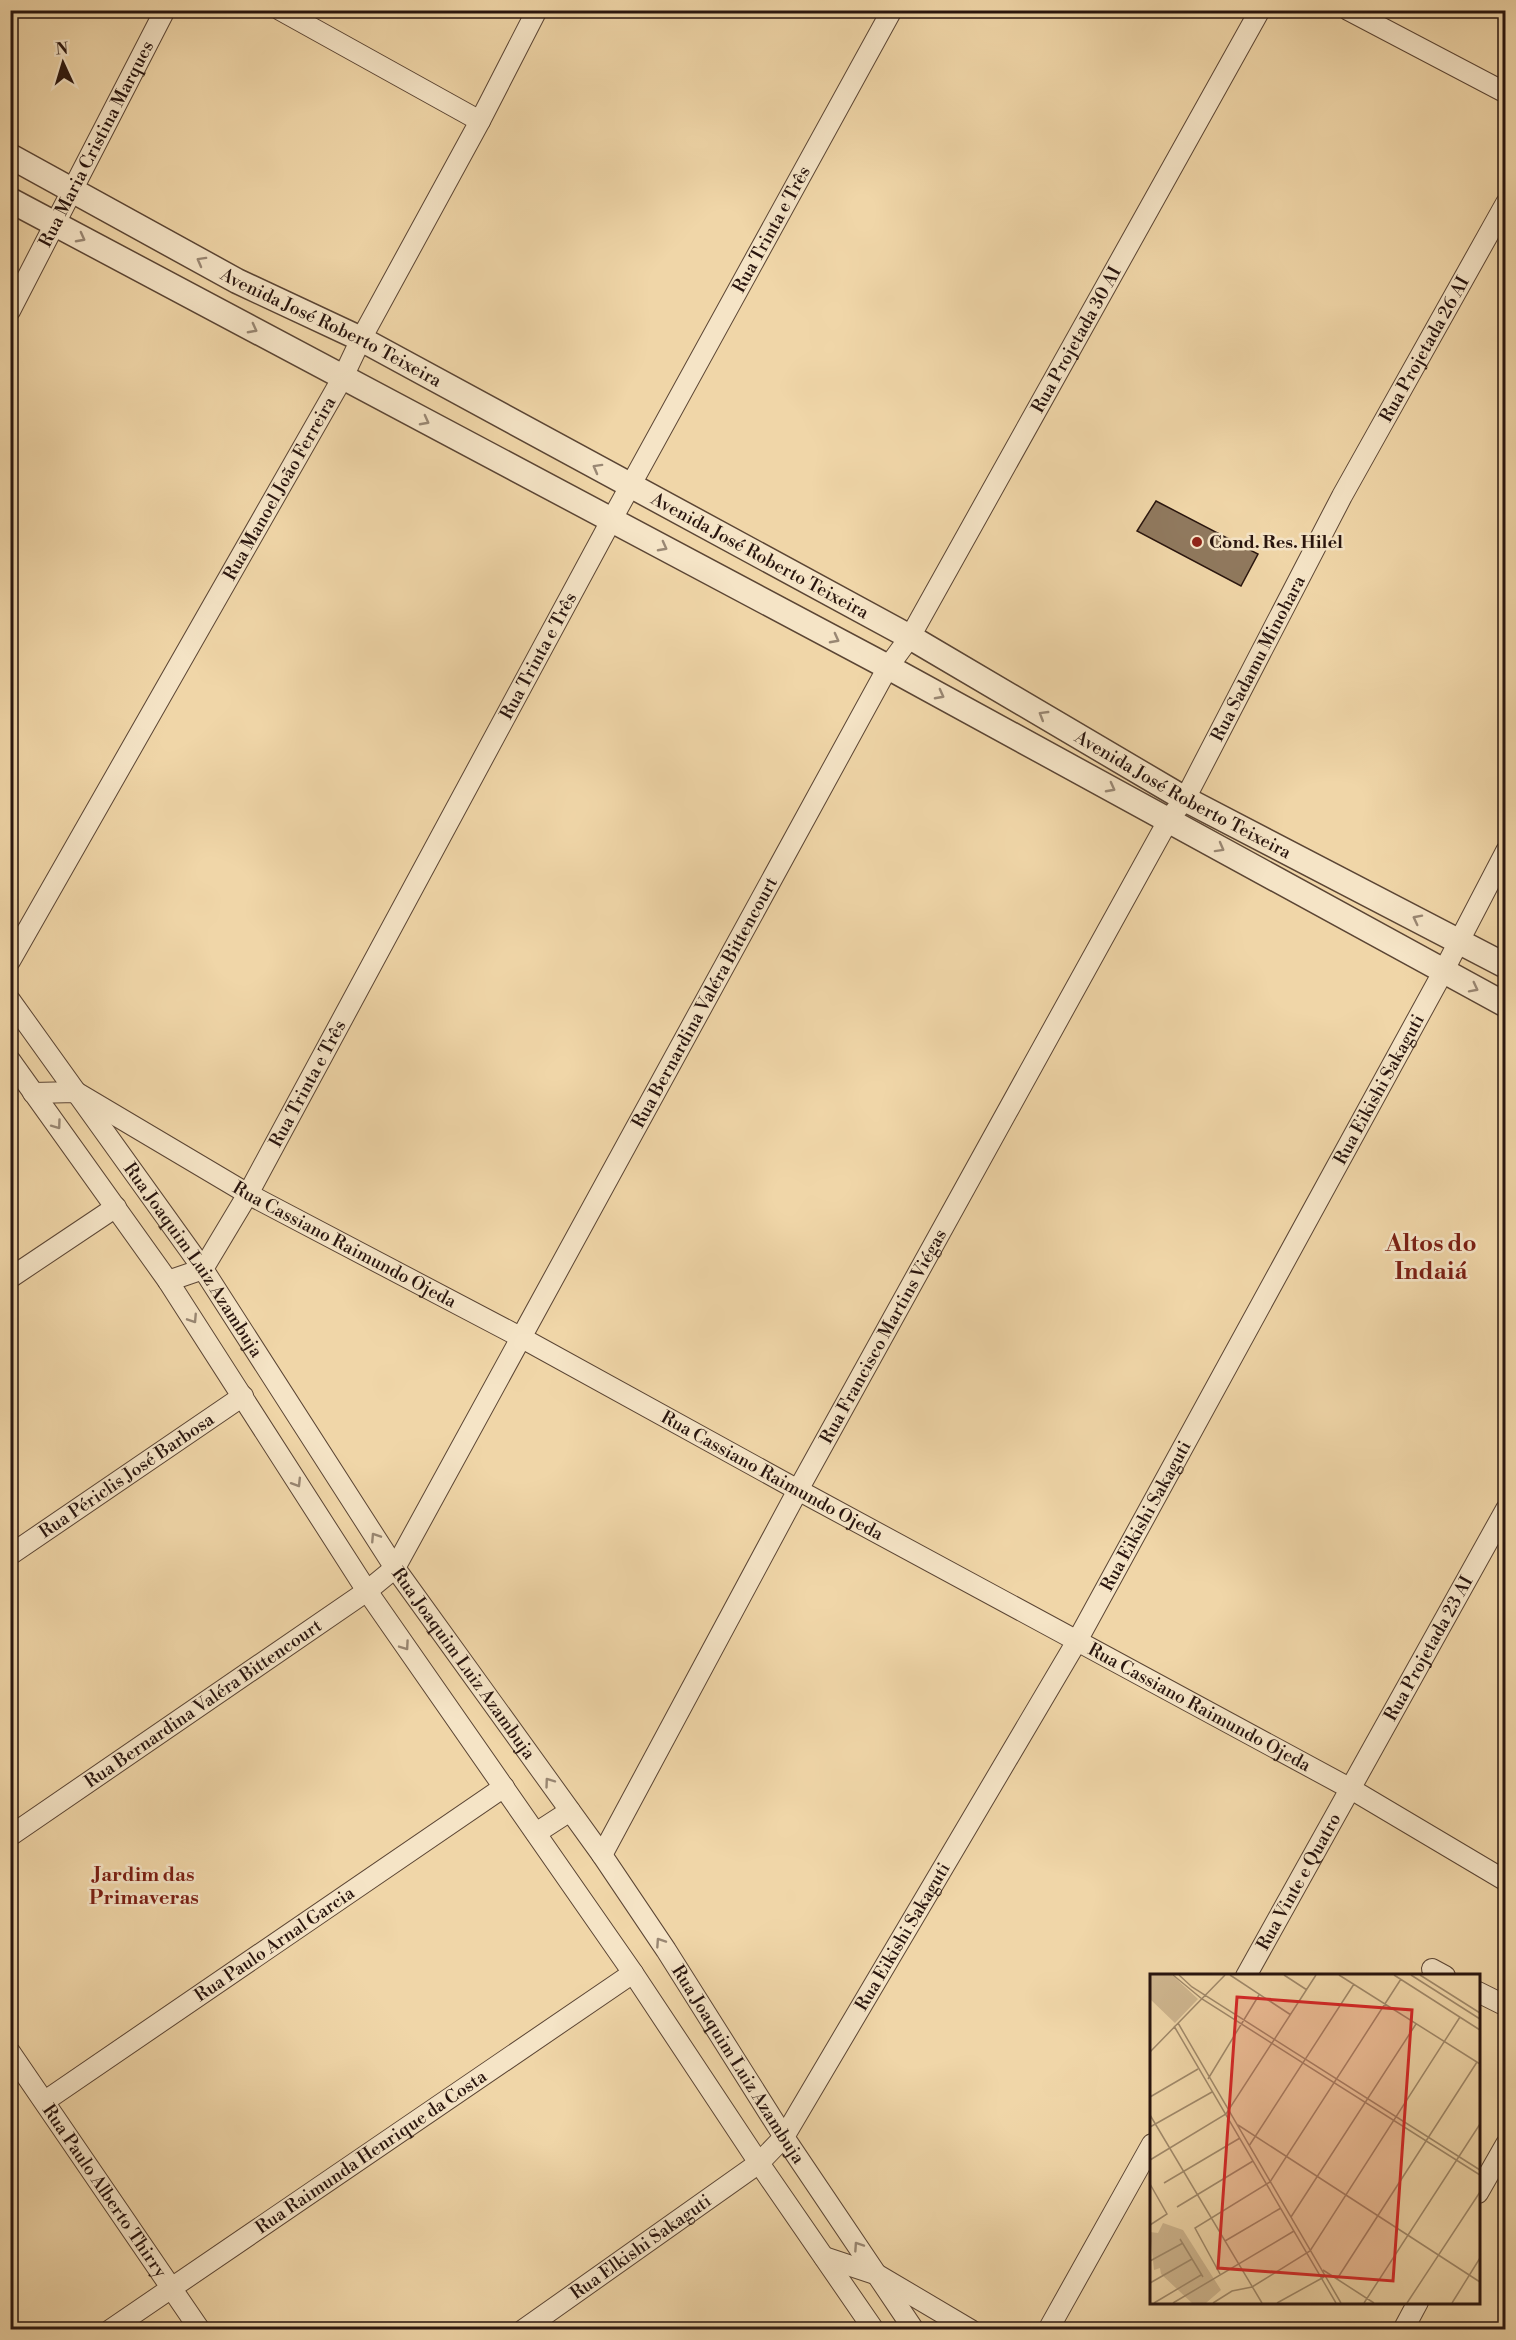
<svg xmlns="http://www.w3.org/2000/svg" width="1516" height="2340" font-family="'Libre Bodoni',serif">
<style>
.building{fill:#90795e;stroke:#29150e;stroke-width:1.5}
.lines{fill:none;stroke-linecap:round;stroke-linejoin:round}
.minor-casing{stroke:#5b4534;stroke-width:22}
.tertiary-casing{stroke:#5b4534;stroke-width:27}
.minor{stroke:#f5e4c6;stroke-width:20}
.tertiary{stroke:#f5e4c6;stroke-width:24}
.oneway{stroke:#998773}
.poi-dot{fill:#8f2418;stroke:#f5e4c6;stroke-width:2}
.labels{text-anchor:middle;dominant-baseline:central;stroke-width:5;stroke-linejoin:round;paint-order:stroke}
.street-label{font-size:18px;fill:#29150e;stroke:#f5e4c6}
.poi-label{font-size:18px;font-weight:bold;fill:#29150e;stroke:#f5e4c6;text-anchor:start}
.neighbourhood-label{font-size:20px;font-weight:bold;fill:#7a1f14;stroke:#f5e4c6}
.district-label{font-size:24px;font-weight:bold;fill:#7a1f14;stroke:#f5e4c6}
.inset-road{fill:none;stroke:#a0896a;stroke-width:1.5}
.view{fill:#d62828;fill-opacity:0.15;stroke:#d62828;stroke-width:3}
.inset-edge{fill:none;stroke:#29150e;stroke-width:3}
</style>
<rect width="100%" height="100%" fill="#f0d6a8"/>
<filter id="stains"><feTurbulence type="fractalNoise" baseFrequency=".00333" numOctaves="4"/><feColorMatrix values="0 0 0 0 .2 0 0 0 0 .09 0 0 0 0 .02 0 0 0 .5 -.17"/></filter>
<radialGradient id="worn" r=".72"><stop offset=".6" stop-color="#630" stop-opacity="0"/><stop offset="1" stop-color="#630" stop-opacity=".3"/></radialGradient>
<polygon class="building" points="1156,501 1258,554 1241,586 1137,531"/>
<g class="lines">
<g class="minor-casing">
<g id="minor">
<polyline points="280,10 480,121"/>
<polyline points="1348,10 1506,93"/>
<path id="s1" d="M 10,311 L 165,10"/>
<path id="s2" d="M 10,961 L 343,377 L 361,339 L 480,121 L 537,10"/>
<path id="s3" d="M 10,1000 L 203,1269 L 395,1568 L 602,1855 L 666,1950 L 784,2137 L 914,2330"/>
<polyline points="10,1060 168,1281 367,1591 633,1973 759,2163 874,2330"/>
<path id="s4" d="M 33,1093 L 76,1092 L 248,1194 L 522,1338 L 798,1490 L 1351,1789 L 1506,1881"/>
<polyline points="10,1278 116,1207"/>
<path id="s5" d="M 168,1281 L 203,1269 L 248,1194 L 612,519 L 892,10"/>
<path id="s6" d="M 10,1555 L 243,1396"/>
<polyline points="536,1833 570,1811"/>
<path id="s7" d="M 10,1836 L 367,1591 L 395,1568 L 888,667 L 910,637 L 1260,10"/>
<path id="s8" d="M 602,1855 L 798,1490 L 1169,819 L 1185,799 L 1342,496 L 1506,203"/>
<polyline points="1432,1969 1445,1976"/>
<path id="s9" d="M 1246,1976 L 1506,1509"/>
<polyline points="1478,1992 1506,2006"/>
<path id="s10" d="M 10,2052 L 200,2330"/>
<path id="s11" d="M 45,2101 L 504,1787"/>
<polyline points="1478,2193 1506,2144"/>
<polyline points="824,2257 878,2275 971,2330"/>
<path id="s12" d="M 110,2330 L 633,1973"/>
<path id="s13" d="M 523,2330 L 759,2163 L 784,2137 L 1077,1641 L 1443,972 L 1506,851"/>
<polyline points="1048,2330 1152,2144"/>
<polyline points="1403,2330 1418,2302"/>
</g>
</g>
<g class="tertiary-casing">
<g id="tertiary">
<path id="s14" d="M 10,156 L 237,281 L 361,339 L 910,637 L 1185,799 L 1506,966"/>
<polyline points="10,200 888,667 1506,1005"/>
</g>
</g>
<use href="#minor" class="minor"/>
<use href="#tertiary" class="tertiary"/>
</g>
<defs><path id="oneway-chevron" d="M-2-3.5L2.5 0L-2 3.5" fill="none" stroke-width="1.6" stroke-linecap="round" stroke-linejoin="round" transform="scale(1.5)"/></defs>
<g class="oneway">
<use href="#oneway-chevron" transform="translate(81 238) rotate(28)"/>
<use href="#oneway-chevron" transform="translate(201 261) rotate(-151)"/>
<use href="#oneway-chevron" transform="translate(253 329) rotate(28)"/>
<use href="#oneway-chevron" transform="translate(425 421) rotate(28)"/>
<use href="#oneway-chevron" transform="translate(597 468) rotate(-151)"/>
<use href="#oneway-chevron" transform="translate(663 547) rotate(28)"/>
<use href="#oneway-chevron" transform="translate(835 639) rotate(28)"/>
<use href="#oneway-chevron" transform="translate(940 695) rotate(28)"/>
<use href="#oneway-chevron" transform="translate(1043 715) rotate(-149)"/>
<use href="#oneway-chevron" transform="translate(1111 788) rotate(28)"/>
<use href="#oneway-chevron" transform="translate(1220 848) rotate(29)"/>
<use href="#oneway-chevron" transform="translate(1417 919) rotate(-153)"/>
<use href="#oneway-chevron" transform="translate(1474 988) rotate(27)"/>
<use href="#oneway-chevron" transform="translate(57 1125) rotate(54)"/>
<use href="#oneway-chevron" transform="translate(193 1319) rotate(57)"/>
<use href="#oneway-chevron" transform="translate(297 1483) rotate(58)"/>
<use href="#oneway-chevron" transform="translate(375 1537) rotate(-123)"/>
<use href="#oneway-chevron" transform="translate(405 1646) rotate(55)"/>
<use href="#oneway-chevron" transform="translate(549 1782) rotate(-126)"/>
<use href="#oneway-chevron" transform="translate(660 1942) rotate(-124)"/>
<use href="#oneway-chevron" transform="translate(858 2246) rotate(-124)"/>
</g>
<circle class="poi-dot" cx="1197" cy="542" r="6"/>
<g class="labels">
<g class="street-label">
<text stroke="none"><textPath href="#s1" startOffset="188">Rua Maria Cristina Marques</textPath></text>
<text stroke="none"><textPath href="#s5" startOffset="1222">Rua Trinta e Três</textPath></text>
<text stroke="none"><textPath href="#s14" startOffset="364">Avenida José Roberto Teixeira</textPath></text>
<text stroke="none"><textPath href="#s7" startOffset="1874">Rua Projetada 30 AI</textPath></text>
<text stroke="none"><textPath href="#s8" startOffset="1716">Rua Projetada 26 AI</textPath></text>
<text stroke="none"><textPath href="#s2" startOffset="544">Rua Manoel João Ferreira</textPath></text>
<text stroke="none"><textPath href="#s14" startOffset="850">Avenida José Roberto Teixeira</textPath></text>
<text stroke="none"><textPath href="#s5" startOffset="736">Rua Trinta e Três</textPath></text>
<text stroke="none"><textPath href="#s8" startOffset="1365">Rua Sadamu Minohara</textPath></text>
<text stroke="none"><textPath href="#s14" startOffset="1336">Avenida José Roberto Teixeira</textPath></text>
<text stroke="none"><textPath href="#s7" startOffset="1114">Rua Bernardina Valéra Bittencourt</textPath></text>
<text stroke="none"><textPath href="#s5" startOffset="250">Rua Trinta e Três</textPath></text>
<text stroke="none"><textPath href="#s13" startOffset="1530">Rua Eikishi Sakaguti</textPath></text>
<text stroke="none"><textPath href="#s4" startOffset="352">Rua Cassiano Raimundo Ojeda</textPath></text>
<text stroke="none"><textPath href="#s3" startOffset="318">Rua Joaquim Luiz Azambuja</textPath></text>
<text stroke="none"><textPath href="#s8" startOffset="590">Rua Francisco Martins Viégas</textPath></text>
<text stroke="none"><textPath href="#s6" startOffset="141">Rua Périclis José Barbosa</textPath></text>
<text stroke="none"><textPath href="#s4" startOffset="838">Rua Cassiano Raimundo Ojeda</textPath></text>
<text stroke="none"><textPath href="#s13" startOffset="1044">Rua Eikishi Sakaguti</textPath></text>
<text stroke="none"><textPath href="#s9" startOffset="375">Rua Projetada 23 AI</textPath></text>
<text stroke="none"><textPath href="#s3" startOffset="804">Rua Joaquim Luiz Azambuja</textPath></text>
<text stroke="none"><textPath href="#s7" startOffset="234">Rua Bernardina Valéra Bittencourt</textPath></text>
<text stroke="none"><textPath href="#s4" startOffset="1324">Rua Cassiano Raimundo Ojeda</textPath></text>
<text stroke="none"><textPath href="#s9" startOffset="108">Rua Vinte e Quatro</textPath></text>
<text stroke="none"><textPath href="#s13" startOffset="558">Rua Eikishi Sakaguti</textPath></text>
<text stroke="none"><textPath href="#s11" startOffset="278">Rua Paulo Arnal Garcia</textPath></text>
<text stroke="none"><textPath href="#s3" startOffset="1290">Rua Joaquim Luiz Azambuja</textPath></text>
<text stroke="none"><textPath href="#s12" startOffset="316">Rua Raimunda Henrique da Costa</textPath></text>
<text stroke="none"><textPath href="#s10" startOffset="168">Rua Paulo Alberto Thirry</textPath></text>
<text stroke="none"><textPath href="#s13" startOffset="144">Rua Elkishi Sakaguti</textPath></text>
</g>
<g class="poi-label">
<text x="1209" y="542">Cond. Res. Hilel</text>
</g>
<g class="neighbourhood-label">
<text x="144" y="1875">Jardim das<tspan x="144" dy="23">Primaveras</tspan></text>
</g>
<g class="district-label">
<text x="1431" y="1244">Altos do<tspan x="1431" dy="28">Indaiá</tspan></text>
</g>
</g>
<g transform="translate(1150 1974)">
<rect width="330" height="330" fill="#f0d6a8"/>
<path d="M 0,1 L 22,1 L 48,25 L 25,49 L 0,25 ZM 13,249 L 33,256 L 71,316 L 56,329 L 42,329 L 11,300 L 10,294 L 4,296 L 0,258 L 8,259 Z" fill="#ceb58e"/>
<path class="inset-road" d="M 23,1 L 52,25 L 330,201M 29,1 L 42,13 L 330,196M 80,1 L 141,41M 134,1 L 157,16M 189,1 L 330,90M 244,1 L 330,56M 261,1 L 330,45M 270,1 L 330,39M 28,49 L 191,329M 24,52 L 186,329M 0,78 L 75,1M 58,105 L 109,21M 0,123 L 48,95M 0,141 L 112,329M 88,151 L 330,308M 0,153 L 62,118M 99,172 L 204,10M 0,186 L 76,140 L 166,1M 14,209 L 90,164M 0,210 L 17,240 L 0,251M 27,233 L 103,187M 141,243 L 266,50M 30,265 L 53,303M 75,267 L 131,234M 0,287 L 33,269M 173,296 L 224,329M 70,300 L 45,254 L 120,208 L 251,5M 187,305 L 327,88M 0,309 L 42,285M 4,329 L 51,301M 23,329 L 144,257M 63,329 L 82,317 L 102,313 L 160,277 L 310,43M 127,329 L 174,303M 214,329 L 330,150M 257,329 L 330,218M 302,329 L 330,284"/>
<path class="view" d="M 87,23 L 262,36 L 243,307 L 68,294 Z"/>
<rect width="330" height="330" class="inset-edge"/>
</g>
<rect width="1516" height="2340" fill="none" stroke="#f0d6a8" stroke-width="36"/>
<rect x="12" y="12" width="1492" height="2316" fill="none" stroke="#29150e" stroke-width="3"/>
<rect x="18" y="18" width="1480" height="2304" fill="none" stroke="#29150e" stroke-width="1.5"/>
<g transform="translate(63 63) rotate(356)" stroke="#f5e4c6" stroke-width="4.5" paint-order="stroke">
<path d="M0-4.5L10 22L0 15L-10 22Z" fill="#29150e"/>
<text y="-9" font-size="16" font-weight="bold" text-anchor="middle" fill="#29150e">N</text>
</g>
<rect width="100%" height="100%" filter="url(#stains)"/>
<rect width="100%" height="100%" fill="url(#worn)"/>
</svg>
